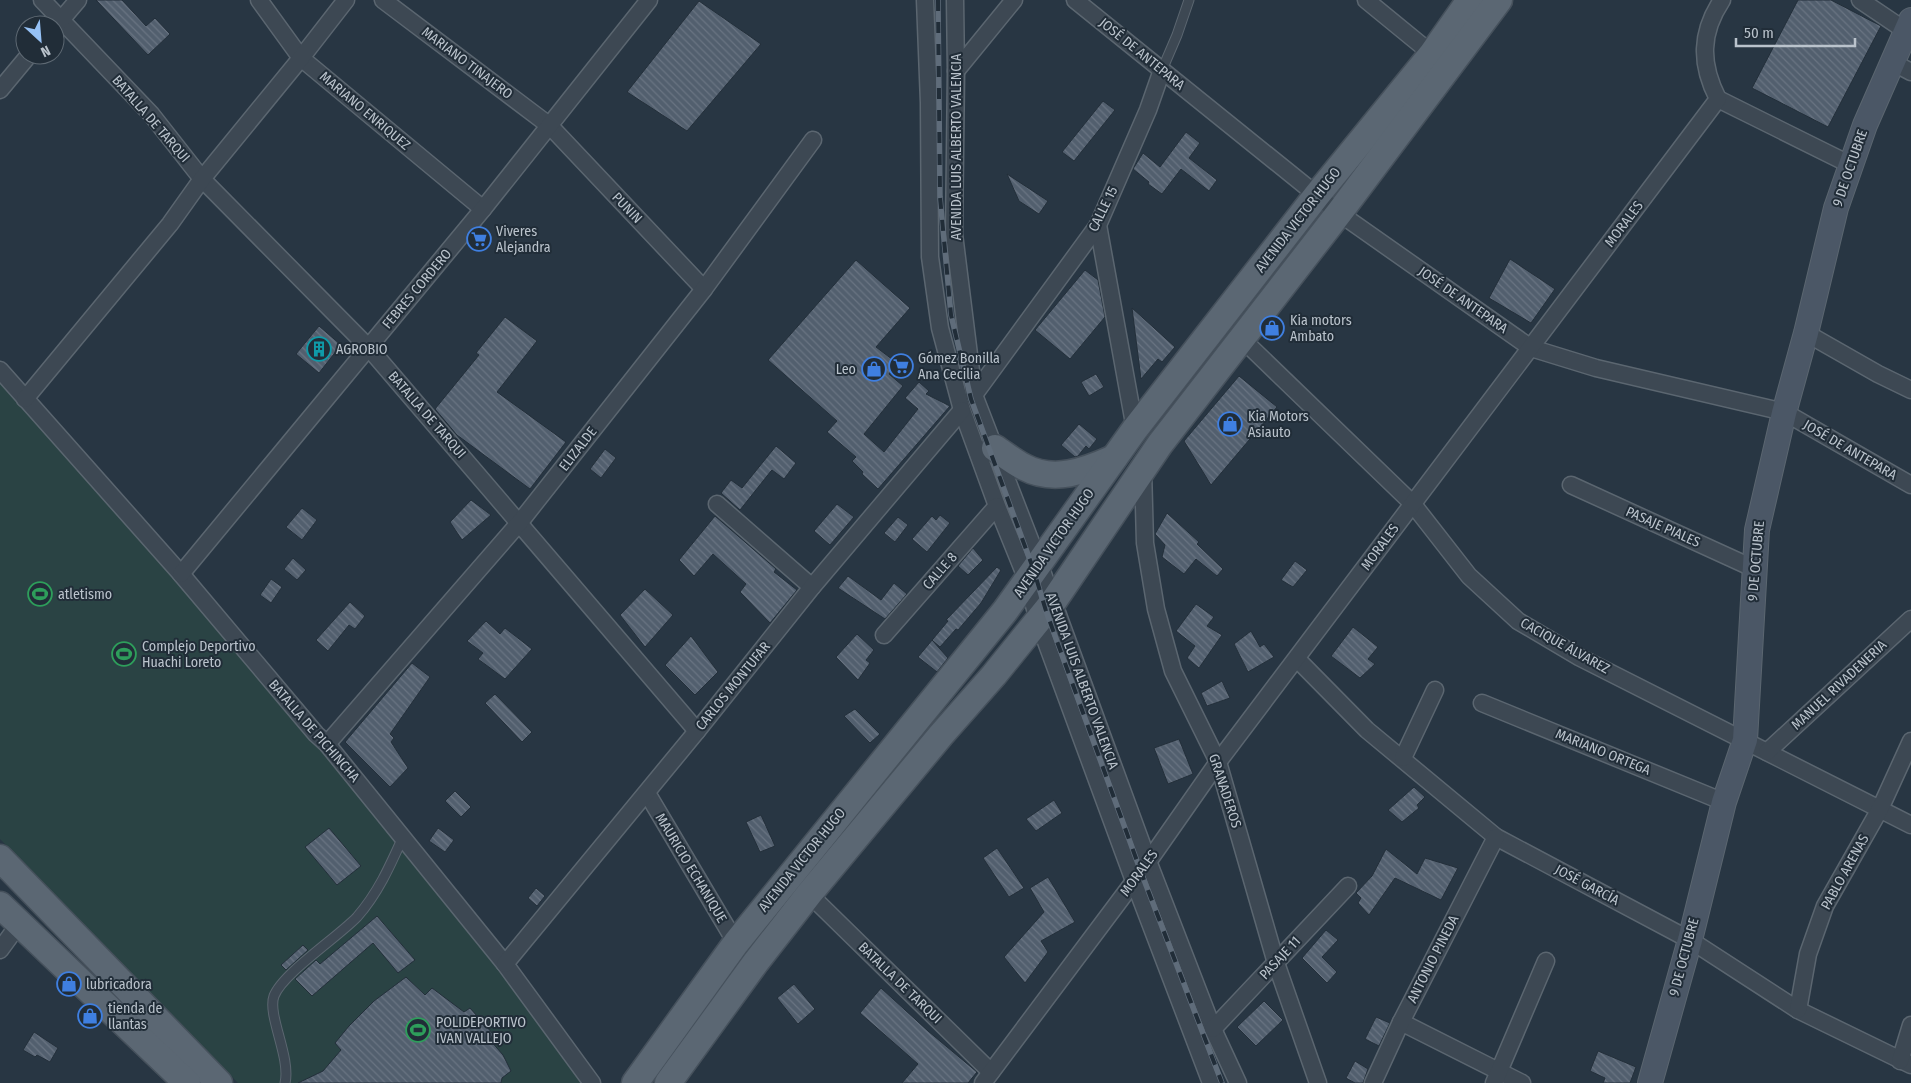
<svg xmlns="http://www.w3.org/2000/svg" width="1911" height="1083" font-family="'Fira Sans Condensed',sans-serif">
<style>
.green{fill:#2a4344}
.building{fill:url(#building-back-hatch);stroke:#232f3a}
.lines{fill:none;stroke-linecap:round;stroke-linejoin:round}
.lane-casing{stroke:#5b6670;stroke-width:11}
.street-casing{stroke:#5b6670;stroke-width:19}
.secondary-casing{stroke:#5b6670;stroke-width:26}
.primary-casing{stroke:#46515c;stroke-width:29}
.lane{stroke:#3d4853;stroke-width:9}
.street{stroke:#3d4853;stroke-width:16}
.secondary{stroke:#4b5766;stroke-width:24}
.primary{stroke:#5b6773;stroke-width:26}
.rail-casing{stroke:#5f6c7a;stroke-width:5.5}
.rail{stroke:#212d38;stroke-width:4;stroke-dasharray:11;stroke-linecap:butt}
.labels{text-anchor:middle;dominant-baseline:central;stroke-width:4;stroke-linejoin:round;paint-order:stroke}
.street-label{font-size:14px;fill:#bac3cc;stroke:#212d38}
.poi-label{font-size:14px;fill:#bac3cc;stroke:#212d38;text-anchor:start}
</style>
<defs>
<pattern id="building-back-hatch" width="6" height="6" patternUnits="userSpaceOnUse" patternTransform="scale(1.25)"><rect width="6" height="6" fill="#525f6e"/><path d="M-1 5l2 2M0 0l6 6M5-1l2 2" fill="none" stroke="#697482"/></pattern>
</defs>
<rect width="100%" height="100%" fill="#283643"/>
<polygon class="green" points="0,365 181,574 592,1083 238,1083 0,839"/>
<g class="building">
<polygon points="96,0 122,0 146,26 155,18 170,34 148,55"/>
<polygon points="1798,0 1831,0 1881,26 1828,127 1752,88"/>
<polygon points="699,1 761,44 687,131 627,92"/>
<polygon points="1103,101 1115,110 1074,161 1062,152"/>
<polygon points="1186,132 1200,143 1189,158 1217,180 1209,191 1181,169 1162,194 1148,184 1149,182 1133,169 1143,153 1160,167"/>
<polygon points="1007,174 1048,201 1039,214 1019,201"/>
<polygon points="1510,259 1555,289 1531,323 1489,298"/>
<polygon points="856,260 910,308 876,347 897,363 889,374 903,386 864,434 884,452 918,409 905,398 919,382 929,391 926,394 950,406 878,489 862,474 863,472 852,461 856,457 827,432 837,421 768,360"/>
<polygon points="1085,270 1098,280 1105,317 1070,359 1035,330"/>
<polygon points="1132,308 1175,347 1162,362 1158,359 1141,379"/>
<polygon points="505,317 537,341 497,392 566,442 530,489 457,435 435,409 479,355 476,353"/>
<polygon points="319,326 341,345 319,373 296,354"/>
<polygon points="1096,374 1104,387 1089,396 1081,382"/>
<polygon points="1239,376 1277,407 1211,485 1184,441"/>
<polygon points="1079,424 1097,439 1089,449 1086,446 1078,456 1075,457 1061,445"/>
<polygon points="776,446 796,463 784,479 772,470 771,471 740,510 721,493 731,480 742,488"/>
<polygon points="605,449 616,458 601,478 590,469"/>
<polygon points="471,500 491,515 462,540 450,522"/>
<polygon points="837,504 854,517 830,545 814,531"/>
<polygon points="302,508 317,520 302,540 286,527"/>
<polygon points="1167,513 1199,542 1197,544 1223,569 1217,576 1196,559 1184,574 1162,557 1165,545 1155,534"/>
<polygon points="940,515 950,523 927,552 912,539 932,516 936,520"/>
<polygon points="715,516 776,569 774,572 797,590 770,623 740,592 746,584 713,554 694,576 679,560"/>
<polygon points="898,517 908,525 895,542 884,533"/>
<polygon points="973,548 983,560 968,575 958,566"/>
<polygon points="293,558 306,570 297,580 284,569"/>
<polygon points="1295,561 1307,570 1293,587 1281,580"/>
<polygon points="997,567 1001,570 981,603 958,630 956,629 940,647 932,640 948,658 937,672 918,657 948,621 946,620"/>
<polygon points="848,576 881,600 894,583 907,594 885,619 838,588"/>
<polygon points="271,579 282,587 271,603 260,595"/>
<polygon points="645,589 673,615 645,647 620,615"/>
<polygon points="350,602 365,616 355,629 349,625 328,651 316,640"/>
<polygon points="1196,604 1214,617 1207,626 1222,635 1199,668 1187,658 1195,646 1176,631"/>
<polygon points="486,621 500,634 505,628 532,649 505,679 478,659 483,653 467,641"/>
<polygon points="1353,627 1378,647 1368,659 1375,664 1360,678 1331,656"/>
<polygon points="1251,631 1260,647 1264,644 1274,657 1248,672 1234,644"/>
<polygon points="857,634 874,650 866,660 870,663 858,680 836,657"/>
<polygon points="691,636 718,672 695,695 665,665"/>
<polygon points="412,663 430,677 390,734 394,738 391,742 408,768 390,787 345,742"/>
<polygon points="1222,681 1230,698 1207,706 1201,693"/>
<polygon points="495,694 532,732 522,742 485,703"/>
<polygon points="855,709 880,734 870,743 844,716"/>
<polygon points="1179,739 1193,774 1168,784 1154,748"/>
<polygon points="1414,787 1425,797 1417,805 1419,808 1402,822 1388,810"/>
<polygon points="455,791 471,807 461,817 445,801"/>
<polygon points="1054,800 1062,813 1036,831 1026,819"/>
<polygon points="761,815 775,846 760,852 746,822"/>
<polygon points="329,828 361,866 337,885 305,847"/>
<polygon points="438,828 454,840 445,852 429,841"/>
<polygon points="997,848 1024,888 1009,897 983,858"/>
<polygon points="1386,849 1417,874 1425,858 1458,868 1441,900 1395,878 1369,915 1358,903 1361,898 1356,893 1372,876"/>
<polygon points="1048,877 1075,922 1041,941 1048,952 1025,983 1004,957 1044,912 1030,888"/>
<polygon points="536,888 545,896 537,906 528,898"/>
<polygon points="377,916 415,960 398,973 373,943 312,996 295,979 316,960 320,964"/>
<polygon points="1326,930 1338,940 1322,957 1337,972 1327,983 1302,958"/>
<polygon points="303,945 308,950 286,970 281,965"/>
<polygon points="406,977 425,995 432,988 464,1012 470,1008 493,1034 490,1040 503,1055 511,1071 502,1078 501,1083 298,1083 323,1071 341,1050 335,1043 349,1026 374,1001"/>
<polygon points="794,984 815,1009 798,1024 777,998"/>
<polygon points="881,988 928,1031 977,1072 968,1083 902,1083 918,1064 860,1013"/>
<polygon points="1264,1001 1283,1020 1256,1046 1237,1027"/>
<polygon points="1376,1017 1390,1023 1379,1046 1365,1039"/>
<polygon points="34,1032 58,1048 50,1062 37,1055 35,1057 23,1050"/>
<polygon points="1598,1051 1636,1067 1630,1083 1603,1083 1605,1078 1590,1071"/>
<polygon points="1355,1061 1368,1069 1363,1083 1355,1083 1346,1078"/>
</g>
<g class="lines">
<g class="lane-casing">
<g id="lane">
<polyline points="1162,70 1177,35 1189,0"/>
<path d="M 285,1083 C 291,1057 267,1015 274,996 C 283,973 338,937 357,917 C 378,893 390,866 403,837"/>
</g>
</g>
<g class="street-casing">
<g id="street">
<polyline points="42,0 151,114 202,179 369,348 697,731"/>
<polyline points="259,0 301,58 483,209"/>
<polyline points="383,0 550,126 704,289"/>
<polyline points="925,0 929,103 930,257 940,328 962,410 997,506 1027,580 1038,620 1134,881 1211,1083"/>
<polyline points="955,0 956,71 954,234 974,395 1039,563 1148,861 1213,1029 1238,1083"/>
<polyline points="1075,0 1339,213 1531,348 1596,368 1784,412 1911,485"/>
<polyline points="1366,0 1432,54"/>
<polyline points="1860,0 1906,31"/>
<polyline points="55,27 78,0"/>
<polyline points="1894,63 1911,72"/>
<polyline points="956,71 1014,0"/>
<polyline points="0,90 29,55"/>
<polyline points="1718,99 1851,165"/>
<polyline points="1098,225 1135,429"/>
<polyline points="1806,333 1878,374 1911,390"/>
<polyline points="1242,339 1412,503 1469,576 1518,621 1579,657 1911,825"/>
<polyline points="0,370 181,574 316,734 327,744 505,964 592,1083"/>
<polyline points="974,395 1098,225 1148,110 1162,70"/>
<polyline points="25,399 170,224 202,179 301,58 346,0"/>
<polyline points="1143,469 1145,543 1156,609 1173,671 1218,762 1276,963 1318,1083"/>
<polyline points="1571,485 1755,569"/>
<polyline points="717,504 812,587"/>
<polyline points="181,574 483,209 649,0"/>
<polyline points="884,635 997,506"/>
<polyline points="1297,659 1367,730 1496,837 1690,940 1798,1010 1911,1065"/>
<polyline points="1482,703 1724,802"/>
<polyline points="327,744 520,522 704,289 813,140"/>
<polyline points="1767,752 1911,619"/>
<polyline points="1403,758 1435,690"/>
<polyline points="647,793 736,943"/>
<polyline points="809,894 991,1072"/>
<polyline points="0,950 19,924"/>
<polyline points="505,964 697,731 812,587 962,410"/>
<polyline points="1798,1010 1808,954 1825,906 1880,809 1911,741"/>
<polyline points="1401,1022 1522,1083"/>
<polyline points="1213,1029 1348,886"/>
<polyline points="1900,1061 1911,1025"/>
<path d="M 983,1083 L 1141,872 L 1218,762 L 1718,99 C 1700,64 1700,33 1722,0"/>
<polyline points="1373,1083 1401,1022 1496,837"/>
<polyline points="1494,1083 1546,961"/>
</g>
</g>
<g class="secondary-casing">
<polyline id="secondary" points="1650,1083 1690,940 1724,802 1745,740 1757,530 1784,413 1806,333 1836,208 1865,125 1911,20"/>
</g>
<g class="primary-casing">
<g id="primary">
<path d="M 995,448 C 1004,454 1014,462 1024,467 C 1054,483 1085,471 1114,458"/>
<polyline points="0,858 219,1083"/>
<polyline points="0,905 187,1083"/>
<polyline points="635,1083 736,943 1005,611 1135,429 1317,195 1432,54 1470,0"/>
<polyline points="668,1083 756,962 809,894 941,735 994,675 1053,602 1160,444 1339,213 1499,0"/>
</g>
</g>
<use href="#lane" class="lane"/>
<use href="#street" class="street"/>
<use href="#secondary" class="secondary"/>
<use href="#primary" class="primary"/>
<g class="rail-casing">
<polyline id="rail" points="938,0 940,197 951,315 971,399 1034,571 1046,611 1141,872 1222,1083"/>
</g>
<use href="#rail" class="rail"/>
</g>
<defs>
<g id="supermarket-ring" transform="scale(1.25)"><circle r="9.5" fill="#212d38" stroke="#3f7fe0" stroke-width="1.5"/><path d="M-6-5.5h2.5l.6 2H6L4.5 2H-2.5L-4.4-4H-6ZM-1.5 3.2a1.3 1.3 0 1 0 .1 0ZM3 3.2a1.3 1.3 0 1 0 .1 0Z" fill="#3f7fe0"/></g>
<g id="shop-ring" transform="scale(1.25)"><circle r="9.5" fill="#212d38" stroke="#3f7fe0" stroke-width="1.5"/><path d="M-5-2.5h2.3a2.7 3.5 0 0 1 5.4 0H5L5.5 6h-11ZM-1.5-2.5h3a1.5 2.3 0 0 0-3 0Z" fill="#3f7fe0"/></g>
<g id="building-ring" transform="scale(1.25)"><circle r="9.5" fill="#212d38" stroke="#0f9aa8" stroke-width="1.5"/><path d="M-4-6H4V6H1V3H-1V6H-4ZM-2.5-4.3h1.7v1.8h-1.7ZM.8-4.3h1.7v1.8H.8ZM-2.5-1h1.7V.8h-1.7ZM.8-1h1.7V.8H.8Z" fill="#0f9aa8"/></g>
<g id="stadium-ring" transform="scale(1.25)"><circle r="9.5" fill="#212d38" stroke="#2e9e5b" stroke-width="1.5"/><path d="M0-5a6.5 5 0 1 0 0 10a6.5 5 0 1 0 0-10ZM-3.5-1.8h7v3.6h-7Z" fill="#2e9e5b"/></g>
</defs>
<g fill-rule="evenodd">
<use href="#supermarket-ring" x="479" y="239"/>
<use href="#shop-ring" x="1272" y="328"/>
<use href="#building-ring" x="319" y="349"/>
<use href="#supermarket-ring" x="901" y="366"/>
<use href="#shop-ring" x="874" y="369"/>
<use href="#shop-ring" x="1230" y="424"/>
<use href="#stadium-ring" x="40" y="594"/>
<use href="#stadium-ring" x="124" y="654"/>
<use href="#shop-ring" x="69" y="984"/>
<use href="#shop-ring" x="90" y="1016"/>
<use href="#stadium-ring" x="418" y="1030"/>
</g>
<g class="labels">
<g class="street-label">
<text transform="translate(1142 54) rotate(39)">JOSÉ DE ANTEPARA</text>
<text transform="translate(467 63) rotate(37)">MARIANO TINAJERO</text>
<text transform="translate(365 111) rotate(40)">MARIANO ENRIQUEZ</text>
<text transform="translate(151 119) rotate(49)">BATALLA DE TARQUI</text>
<text transform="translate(956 147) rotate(-90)">AVENIDA LUIS ALBERTO VALENCIA</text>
<text transform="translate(1850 168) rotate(-71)">9 DE OCTUBRE</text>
<text transform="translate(627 208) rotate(46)">PUNIN</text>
<text transform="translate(1103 209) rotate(-64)">CALLE 15</text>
<text transform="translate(1298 220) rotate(-52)">AVENIDA VICTOR HUGO</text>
<text transform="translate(1624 224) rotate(-53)">MORALES</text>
<text transform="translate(417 289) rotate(-50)">FEBRES CORDERO</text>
<text transform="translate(1463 300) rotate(35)">JOSÉ DE ANTEPARA</text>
<text transform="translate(427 415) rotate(49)">BATALLA DE TARQUI</text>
<text transform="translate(578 449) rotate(-52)">ELIZALDE</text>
<text transform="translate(1850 450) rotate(30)">JOSÉ DE ANTEPARA</text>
<text transform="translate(1663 527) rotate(24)">PASAJE PIALES</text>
<text transform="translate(1054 543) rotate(-55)">AVENIDA VICTOR HUGO</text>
<text transform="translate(1380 547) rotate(-54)">MORALES</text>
<text transform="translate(1756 561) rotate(-85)">9 DE OCTUBRE</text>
<text transform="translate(940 571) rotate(-49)">CALLE 8</text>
<text transform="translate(1565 646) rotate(29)">CACIQUE ÁLVAREZ</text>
<text transform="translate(1082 681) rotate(70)">AVENIDA LUIS ALBERTO VALENCIA</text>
<text transform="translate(1839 685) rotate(-43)">MANUEL RIVADENERIA</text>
<text transform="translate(733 686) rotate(-51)">CARLOS MONTUFAR</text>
<text transform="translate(314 731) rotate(49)">BATALLA DE PICHINCHA</text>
<text transform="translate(1603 752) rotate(22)">MARIANO ORTEGA</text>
<text transform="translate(1225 791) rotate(72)">GRANADEROS</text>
<text transform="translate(802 860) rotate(-51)">AVENIDA VICTOR HUGO</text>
<text transform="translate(691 868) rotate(59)">MAURICIO ECHANIQUE</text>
<text transform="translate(1845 872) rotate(-61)">PABLO ARENAS</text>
<text transform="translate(1139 873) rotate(-54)">MORALES</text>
<text transform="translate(1587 885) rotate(28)">JOSÉ GARCÍA</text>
<text transform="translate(1684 957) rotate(-75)">9 DE OCTUBRE</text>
<text transform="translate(1280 958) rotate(-47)">PASAJE 11</text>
<text transform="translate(1433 959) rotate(-63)">ANTONIO PINEDA</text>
<text transform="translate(900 983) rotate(44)">BATALLA DE TARQUI</text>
</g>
<g class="poi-label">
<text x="496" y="231">Viveres<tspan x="496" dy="16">Alejandra</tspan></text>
<text x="1290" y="320">Kia motors<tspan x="1290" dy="16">Ambato</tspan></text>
<text x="336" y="349">AGROBIO</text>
<text x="918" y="358">Gómez Bonilla<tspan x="918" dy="16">Ana Cecilia</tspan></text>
<text x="856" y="369" text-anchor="end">Leo</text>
<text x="1248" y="416">Kia Motors<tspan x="1248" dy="16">Asiauto</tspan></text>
<text x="58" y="594">atletismo</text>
<text x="142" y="646">Complejo Deportivo<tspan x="142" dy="16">Huachi Loreto</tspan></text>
<text x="86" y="984">lubricadora</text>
<text x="108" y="1008">tienda de<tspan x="108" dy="16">llantas</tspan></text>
<text x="436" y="1022">POLIDEPORTIVO<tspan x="436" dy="16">IVAN VALLEJO</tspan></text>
</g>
</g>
<g transform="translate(40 40) rotate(154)"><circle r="24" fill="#212d38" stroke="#5e6973"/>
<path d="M0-4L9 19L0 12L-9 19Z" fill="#96c2f6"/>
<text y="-8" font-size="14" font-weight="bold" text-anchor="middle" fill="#bac3cc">N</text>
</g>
<path d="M1736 38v8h119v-8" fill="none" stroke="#bac3cc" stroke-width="2.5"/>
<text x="1744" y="38" font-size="15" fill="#bac3cc" stroke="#212d38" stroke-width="4" paint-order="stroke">50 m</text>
</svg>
